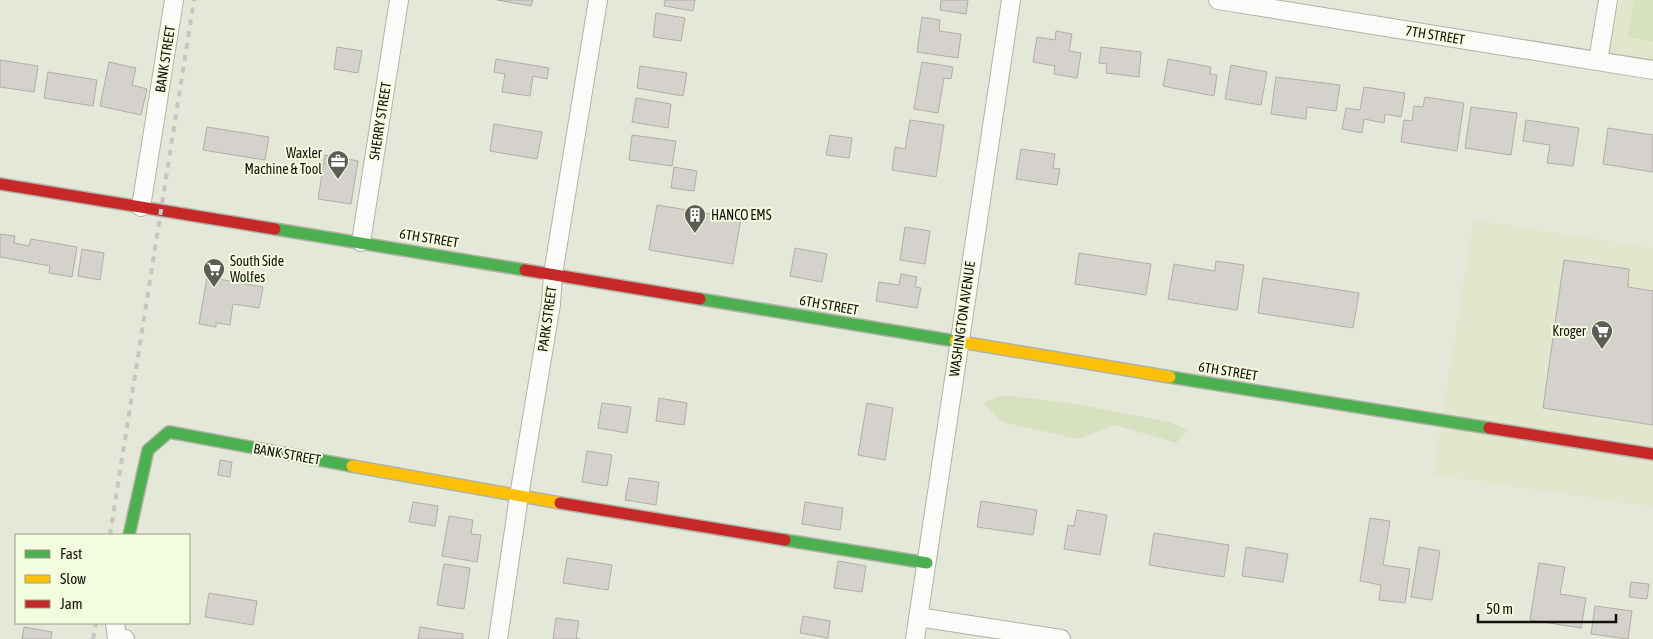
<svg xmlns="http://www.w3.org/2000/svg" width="1653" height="639" font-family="'Asap Condensed',sans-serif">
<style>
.built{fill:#e0e7cc}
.green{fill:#d8e1bf}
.building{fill:#d5d1cc;stroke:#b1aea8}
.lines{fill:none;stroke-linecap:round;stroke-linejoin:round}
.street-casing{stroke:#b0b3a6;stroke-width:20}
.fast-casing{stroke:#b0b3a6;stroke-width:14}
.slow-casing{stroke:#b0b3a6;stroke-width:14}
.jam-casing{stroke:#b0b3a6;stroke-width:14}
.street{stroke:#fbfcf9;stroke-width:18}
.fast{stroke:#4caf50;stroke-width:11}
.slow{stroke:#ffc107;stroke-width:11}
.jam{stroke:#c62828;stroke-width:11}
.rail{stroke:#c5c6c2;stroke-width:4;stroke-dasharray:6 6;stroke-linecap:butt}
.labels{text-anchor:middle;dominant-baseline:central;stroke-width:4;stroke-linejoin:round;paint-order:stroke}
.street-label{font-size:14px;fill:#11130a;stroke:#f4fcdf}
.poi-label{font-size:14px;fill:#11130a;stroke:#f4fcdf;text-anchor:end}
</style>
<rect width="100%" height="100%" fill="#e4e8d8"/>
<g class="built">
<polygon points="1608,0 1653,0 1653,70 1598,61"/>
<polygon points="1474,220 1653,248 1653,507 1433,474"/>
</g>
<g class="green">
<polygon points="1634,0 1653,0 1653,42 1628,37"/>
<polygon points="1004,395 1075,404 1170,422 1188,430 1176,443 1115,425 1078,439 1002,422 983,403"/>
</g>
<g class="building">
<polygon points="497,0 533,0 531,6"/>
<polygon points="665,0 695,0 693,11 664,6"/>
<polygon points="941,0 968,0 966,14 940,10"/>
<polygon points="656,13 685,18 681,41 653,37"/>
<polygon points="922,17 940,20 939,31 961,34 958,58 917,52"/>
<polygon points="1056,31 1072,34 1069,51 1081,53 1077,78 1054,74 1055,66 1033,62 1037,37 1055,40"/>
<polygon points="337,47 362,51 358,73 334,69"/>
<polygon points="1101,47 1141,52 1139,77 1106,73 1107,64 1099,63"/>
<polygon points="496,59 549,68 547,79 533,76 530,96 502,92 505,74 494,72"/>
<polygon points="1168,59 1211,67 1210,74 1217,75 1214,96 1163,86"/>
<polygon points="0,60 38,66 34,92 0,87"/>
<polygon points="109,62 136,68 132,85 147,89 141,115 100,106"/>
<polygon points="922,62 953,67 951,79 944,78 938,113 914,109"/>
<polygon points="1231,65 1267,72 1261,105 1225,99"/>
<polygon points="640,66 687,73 683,96 637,88"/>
<polygon points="48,72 97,80 93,106 44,98"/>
<polygon points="1276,77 1340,85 1336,111 1307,107 1306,119 1271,114"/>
<polygon points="1364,87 1405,93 1401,117 1385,114 1384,123 1364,119 1362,133 1342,129 1346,108 1360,110"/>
<polygon points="1425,97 1464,103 1457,151 1401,142 1404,120 1412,121 1414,106 1423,107"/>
<polygon points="636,98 671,104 668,128 632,122"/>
<polygon points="1471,107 1517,113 1511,155 1465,148"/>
<polygon points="910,120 944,125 936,177 892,170 895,147 905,149"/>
<polygon points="1526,120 1579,128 1573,166 1547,163 1550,145 1523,141"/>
<polygon points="494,124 542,132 537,159 490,151"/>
<polygon points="207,127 269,137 265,160 203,150"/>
<polygon points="1608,128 1653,135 1653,172 1603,164"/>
<polygon points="632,135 676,141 672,166 629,160"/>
<polygon points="830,135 852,138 849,158 826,155"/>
<polygon points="1021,149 1055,154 1053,168 1060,169 1057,185 1016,179"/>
<polygon points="325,155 358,161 351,204 318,199"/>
<polygon points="674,167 697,171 694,191 671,188"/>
<polygon points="657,205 741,219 733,264 649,250"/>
<polygon points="905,227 930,231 925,264 900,260"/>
<polygon points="0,234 15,236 14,243 29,246 31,239 77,247 72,277 49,273 50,266 0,257"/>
<polygon points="795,248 827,254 822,282 790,276"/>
<polygon points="82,249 104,253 100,280 78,276"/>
<polygon points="1079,253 1151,264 1146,295 1075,284"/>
<polygon points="1564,260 1629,269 1628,287 1653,291 1653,425 1543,408"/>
<polygon points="1216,261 1244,265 1237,310 1168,299 1174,264 1215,271"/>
<polygon points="901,274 917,277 915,287 921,288 917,308 876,301 879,282 899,285"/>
<polygon points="207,277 263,287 259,308 233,304 230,325 216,323 216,327 199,324"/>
<polygon points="1263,278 1359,293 1353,328 1258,313"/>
<polygon points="659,398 687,403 684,425 656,421"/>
<polygon points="602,403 631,407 627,433 598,428"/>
<polygon points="867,403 893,408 885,460 858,455"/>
<polygon points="587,451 612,455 607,486 582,482"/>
<polygon points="220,460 232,462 230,477 218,475"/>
<polygon points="629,478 659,482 656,505 625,500"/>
<polygon points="981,501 1037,510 1033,535 977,527"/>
<polygon points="413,502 438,506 435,526 409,522"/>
<polygon points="805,502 843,508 840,530 802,524"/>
<polygon points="1077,510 1107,515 1100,555 1064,549 1068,525 1074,526"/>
<polygon points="449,516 473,520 471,534 481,535 477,562 442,556"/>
<polygon points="1370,518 1390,521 1383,565 1410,569 1405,603 1379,600 1381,585 1360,581"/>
<polygon points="1154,533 1229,545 1224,577 1149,565"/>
<polygon points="1246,547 1288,554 1283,582 1242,576"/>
<polygon points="1419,547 1440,551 1432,600 1411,597"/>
<polygon points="567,558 612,565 608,590 563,583"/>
<polygon points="838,561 866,566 862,592 834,588"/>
<polygon points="1539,563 1565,567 1560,594 1586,598 1581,628 1530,620"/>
<polygon points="444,564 470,568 464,609 437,605"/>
<polygon points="1631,582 1649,584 1647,599 1629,597"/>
<polygon points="209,593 257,601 253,625 205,617"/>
<polygon points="1595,606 1632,611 1628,639 1591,634"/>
<polygon points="803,616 830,621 828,638 800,633"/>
<polygon points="556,618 579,621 576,638 580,639 553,639"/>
<polygon points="24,627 52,632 51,639 22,639"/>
<polygon points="420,627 463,634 463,639 418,639"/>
</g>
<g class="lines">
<g class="street-casing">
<g id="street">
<polyline points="1218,0 1653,70"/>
<polyline points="1598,61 1608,0"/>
<polyline points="141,207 174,0"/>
<polyline points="361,242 399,0"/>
<polyline points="918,617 1061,639"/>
<polyline points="115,623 117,638 125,639"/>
<polyline points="498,639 519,496 551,304 553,274 598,0"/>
<polyline points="915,639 1011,0"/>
</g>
</g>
<g class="fast-casing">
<g id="fast">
<polyline points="275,229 525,270"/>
<polyline points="700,299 955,341"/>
<polyline points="1170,377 1489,428"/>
<polyline points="129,535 148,450 169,432 352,466"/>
<polyline points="785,540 927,563"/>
</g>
</g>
<g class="slow-casing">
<g id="slow">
<polyline points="955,341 1170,377"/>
<polyline points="352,466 560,503"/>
</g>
</g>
<g class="jam-casing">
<g id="jam">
<polyline points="0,184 275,229"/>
<polyline points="525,270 700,299"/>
<polyline points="1489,428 1653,454"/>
<polyline points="560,503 785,540"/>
</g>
</g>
<use href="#street" class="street"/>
<use href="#fast" class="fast"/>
<use href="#slow" class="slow"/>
<use href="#jam" class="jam"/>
<g class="rail">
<polyline points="110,535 194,0"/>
<polyline points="93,639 96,623"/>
</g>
</g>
<defs>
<g id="office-pin" transform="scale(1.125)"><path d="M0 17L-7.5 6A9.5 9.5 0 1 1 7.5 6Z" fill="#5b5e52" stroke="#f4fcdf"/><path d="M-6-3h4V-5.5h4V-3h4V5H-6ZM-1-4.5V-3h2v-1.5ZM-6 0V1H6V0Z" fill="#fff"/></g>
<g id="building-pin" transform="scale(1.125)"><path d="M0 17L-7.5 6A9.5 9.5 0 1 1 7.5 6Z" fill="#5b5e52" stroke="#f4fcdf"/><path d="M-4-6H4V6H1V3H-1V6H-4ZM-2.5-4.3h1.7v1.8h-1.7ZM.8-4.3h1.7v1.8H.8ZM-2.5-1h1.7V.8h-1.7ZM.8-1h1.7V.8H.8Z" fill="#fff"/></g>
<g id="supermarket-pin" transform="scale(1.125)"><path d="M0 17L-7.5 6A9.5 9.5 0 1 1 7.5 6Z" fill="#5b5e52" stroke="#f4fcdf"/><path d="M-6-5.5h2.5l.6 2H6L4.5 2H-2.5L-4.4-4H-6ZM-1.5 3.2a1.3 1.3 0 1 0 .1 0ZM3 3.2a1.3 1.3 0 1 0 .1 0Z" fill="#fff"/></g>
</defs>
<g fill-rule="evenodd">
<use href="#office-pin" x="338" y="161"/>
<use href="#building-pin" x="695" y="215"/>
<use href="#supermarket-pin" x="214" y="269"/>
<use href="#supermarket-pin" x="1602" y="331"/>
</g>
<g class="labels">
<g class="street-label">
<text transform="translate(1435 35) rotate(9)">7TH STREET</text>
<text transform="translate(165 59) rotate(-81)">BANK STREET</text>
<text transform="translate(380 121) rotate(-81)">SHERRY STREET</text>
<text transform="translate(429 238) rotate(9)">6TH STREET</text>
<text transform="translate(829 305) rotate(10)">6TH STREET</text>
<text transform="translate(547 319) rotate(-82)">PARK STREET</text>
<text transform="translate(962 319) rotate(-82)">WASHINGTON AVENUE</text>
<text transform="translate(1228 371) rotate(9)">6TH STREET</text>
<text transform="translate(287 454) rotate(10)">BANK STREET</text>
</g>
<g class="poi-label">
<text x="322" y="153">Waxler<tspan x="322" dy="16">Machine &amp; Tool</tspan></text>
<text x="711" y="215" text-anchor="start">HANCO EMS</text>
<text x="230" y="261" text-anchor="start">South Side<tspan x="230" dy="16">Wolfes</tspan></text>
<text x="1586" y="331">Kroger</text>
</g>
</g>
<rect x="15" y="534" width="175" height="90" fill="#f4fcdf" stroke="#999f8a"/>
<rect x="25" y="550" width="25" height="8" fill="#4caf50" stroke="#999f8a"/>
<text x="60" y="559" font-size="15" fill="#11130a">Fast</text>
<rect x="25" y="575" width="25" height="8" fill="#ffc107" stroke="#999f8a"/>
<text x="60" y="584" font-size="15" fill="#11130a">Slow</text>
<rect x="25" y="600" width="25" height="8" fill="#c62828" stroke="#999f8a"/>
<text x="60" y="609" font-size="15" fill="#11130a">Jam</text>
<path d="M1478 614v8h138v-8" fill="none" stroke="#11130a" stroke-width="2.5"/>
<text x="1486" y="614" font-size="15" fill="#11130a" stroke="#f4fcdf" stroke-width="4" paint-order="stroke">50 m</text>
</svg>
